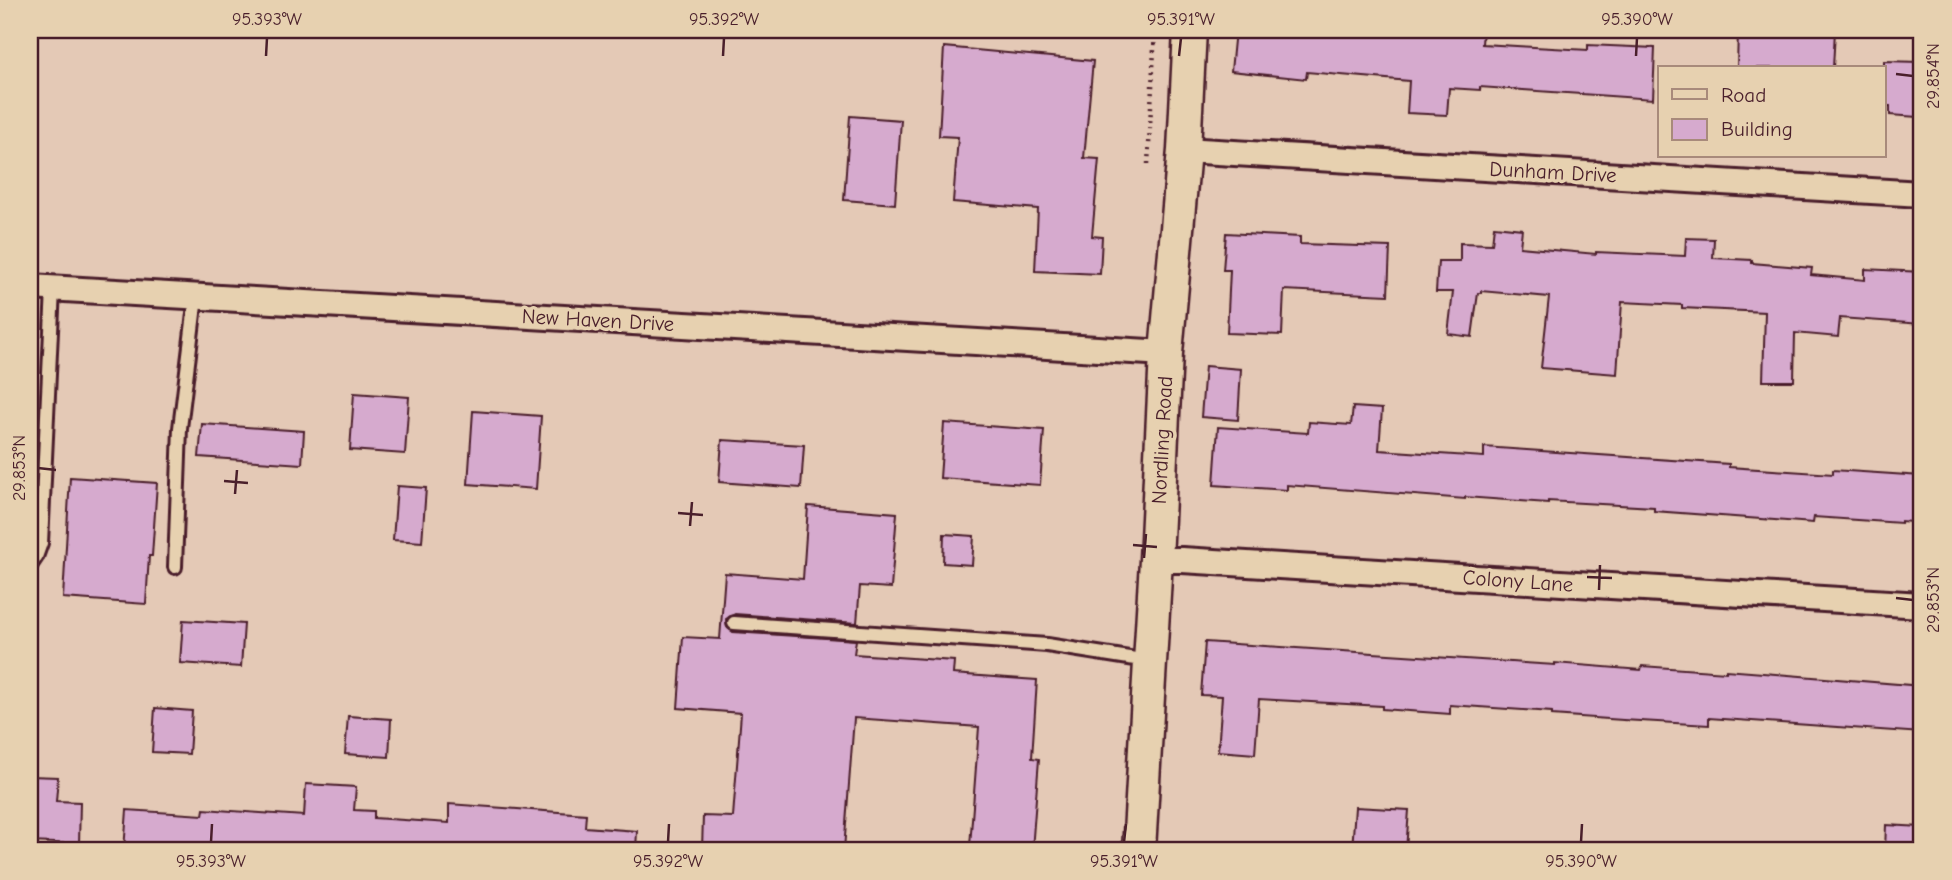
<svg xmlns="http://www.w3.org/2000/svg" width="1952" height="880" font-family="'Comic Neue',sans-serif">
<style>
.building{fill:#d6aace;stroke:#4a1f2b;stroke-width:2}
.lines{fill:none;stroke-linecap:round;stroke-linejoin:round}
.service-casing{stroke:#4a1f2b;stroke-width:18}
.minor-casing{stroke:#4a1f2b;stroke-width:30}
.tertiary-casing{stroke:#4a1f2b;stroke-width:37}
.path{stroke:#4a1f2b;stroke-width:4.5;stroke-dasharray:2 5;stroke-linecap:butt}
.service{stroke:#e7d1b0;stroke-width:12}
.minor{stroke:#e7d1b0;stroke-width:24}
.tertiary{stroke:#e7d1b0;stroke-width:32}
.ticks{fill:none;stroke:#4a1f2b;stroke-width:2.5}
.labels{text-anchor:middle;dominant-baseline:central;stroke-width:7;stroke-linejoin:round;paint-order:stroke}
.street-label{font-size:21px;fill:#4a1f2b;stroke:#e7d1b0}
.neatline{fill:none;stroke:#4a1f2b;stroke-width:2.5}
.ticks-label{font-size:18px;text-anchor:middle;fill:#4a1f2b}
</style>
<rect width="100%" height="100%" fill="#e4c9b6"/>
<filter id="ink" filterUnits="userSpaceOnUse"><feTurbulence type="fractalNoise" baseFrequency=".0143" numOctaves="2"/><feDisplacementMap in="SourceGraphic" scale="14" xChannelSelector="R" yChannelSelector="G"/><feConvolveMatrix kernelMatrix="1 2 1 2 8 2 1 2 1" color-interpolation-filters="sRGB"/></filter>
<g filter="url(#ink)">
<g class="building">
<polygon points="1235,30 1483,30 1482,44 1588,50 1588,45 1655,48 1653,99 1480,87 1480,90 1449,88 1447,115 1407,113 1409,81 1307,72 1306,79 1231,71"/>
<polygon points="1738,30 1835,30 1833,68 1737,68"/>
<polygon points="944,47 1093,61 1084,158 1099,159 1092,236 1102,237 1100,274 1035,271 1038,209 953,202 958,137 939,136"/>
<polygon points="1884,61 1920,62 1918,117 1890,115 1890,106 1884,106"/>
<polygon points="850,116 901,120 895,204 844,200"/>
<polygon points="1494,226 1522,229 1520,247 1596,254 1596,252 1685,256 1686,238 1714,239 1713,258 1752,260 1752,263 1812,268 1811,275 1865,280 1865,269 1922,272 1922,324 1840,318 1838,337 1795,333 1794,381 1763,381 1765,312 1682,308 1682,305 1622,302 1617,374 1541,368 1549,297 1481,291 1481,293 1478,293 1472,337 1448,334 1453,292 1436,292 1438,261 1460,261 1460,243 1492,244"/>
<polygon points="1226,233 1300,237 1300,244 1390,247 1388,295 1284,290 1282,335 1227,333 1230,270 1223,270"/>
<polygon points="1205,366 1241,369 1238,420 1201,417"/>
<polygon points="354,393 409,397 405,454 350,450"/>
<polygon points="1353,407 1382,409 1379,450 1484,457 1484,447 1729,464 1729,467 1833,474 1833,470 1922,476 1922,523 1901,521 1901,523 1814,517 1813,523 1654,511 1654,507 1548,501 1548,503 1465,497 1465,499 1287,485 1287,490 1214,485 1218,427 1308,433 1309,422 1351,425"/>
<polygon points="473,411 541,416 536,489 468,484"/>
<polygon points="944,423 1044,430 1040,485 940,478"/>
<polygon points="202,424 304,431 302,464 199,457"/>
<polygon points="722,440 804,445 801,488 719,482"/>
<polygon points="70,477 157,483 152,556 149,556 146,604 63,598"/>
<polygon points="397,486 426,488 422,542 393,540"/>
<polygon points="808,506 897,513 891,588 860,586 857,623 735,614 726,619 727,627 733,632 856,640 854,654 954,661 953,674 1037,680 1032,758 1039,759 1032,850 970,846 979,727 854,718 844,850 702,850 703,816 733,817 741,713 678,708 683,637 720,639 725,573 803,579"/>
<polygon points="944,534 974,536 972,565 943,563"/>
<polygon points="183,620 244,624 241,667 180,663"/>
<polygon points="1205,642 1555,665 1555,663 1641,670 1642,666 1726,672 1726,670 1922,686 1922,733 1709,718 1709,725 1623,720 1552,715 1552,712 1450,705 1450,714 1382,709 1382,706 1259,699 1255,754 1218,751 1222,696 1201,695"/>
<polygon points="155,708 192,711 189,754 152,752"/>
<polygon points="348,716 391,719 389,757 345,754"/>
<polygon points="30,776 58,777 56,801 80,802 79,844 30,842"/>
<polygon points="306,784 356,787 354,810 374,811 374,818 449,823 449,804 586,814 585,827 637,831 636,850 124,850 127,810 203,815 204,809 304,816"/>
<polygon points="1355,807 1409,810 1406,850 1352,850"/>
<polygon points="1886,825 1922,827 1922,850 1885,850"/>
</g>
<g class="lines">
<g class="service-casing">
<g id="service">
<polyline points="30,566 36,557 41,543 53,289"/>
<polyline points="175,567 180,428 196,297"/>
<polyline points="734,623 1047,645 1148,661"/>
</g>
</g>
<g class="minor-casing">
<g id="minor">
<polyline points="1184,150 1922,194"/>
<polyline points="30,287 1166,353"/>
<polyline points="1156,560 1182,560 1922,605"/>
</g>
</g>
<g class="tertiary-casing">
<polyline id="tertiary" points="1139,850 1156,560 1166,353 1184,150 1190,30"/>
</g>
<polyline class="path" points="1148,164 1155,30"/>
<use href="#service" class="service"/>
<use href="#minor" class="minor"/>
<use href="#tertiary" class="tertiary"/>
</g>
</g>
<path class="ticks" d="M 266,56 L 267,38M 723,56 L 724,38M 1179,56 L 1181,38M 1636,56 L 1637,38M 1896,74 L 1913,76M 38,468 L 56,470M 224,481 L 248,483M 235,494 L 237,470M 678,513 L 703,515M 690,526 L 692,502M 1133,545 L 1157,547M 1144,558 L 1146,534M 1587,577 L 1612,578M 1599,590 L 1600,565M 1896,598 L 1913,600M 211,842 L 212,824M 668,842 L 669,824M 1124,842 L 1126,824M 1581,842 L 1582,824"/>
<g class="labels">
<g class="street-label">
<text transform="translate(1553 172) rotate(3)">Dunham Drive</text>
<text transform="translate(598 320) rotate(3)">New Haven Drive</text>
<text transform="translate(1162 440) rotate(-87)">Nordling Road</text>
<text transform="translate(1518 581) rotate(4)">Colony Lane</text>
</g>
</g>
<rect width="1952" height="880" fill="none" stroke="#e7d1b0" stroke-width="77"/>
<rect x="1658" y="66" width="228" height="91" fill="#e7d1b0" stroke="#a88a7b" stroke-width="2"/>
<rect x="1672" y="89" width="35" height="10" fill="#e7d1b0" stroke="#a88a7b" stroke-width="2"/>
<text x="1721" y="102" font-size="21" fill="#4a1f2b">Road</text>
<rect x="1672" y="119" width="35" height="21" fill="#d6aace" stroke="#a88a7b" stroke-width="2"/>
<text x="1721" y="136" font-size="21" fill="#4a1f2b">Building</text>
<rect x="38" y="38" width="1875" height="804" class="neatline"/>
<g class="ticks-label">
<text x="267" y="25">95.393°W</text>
<text x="724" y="25">95.392°W</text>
<text x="1181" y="25">95.391°W</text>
<text x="1637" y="25">95.390°W</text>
<text transform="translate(1933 76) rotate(-90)" y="6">29.854°N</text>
<text transform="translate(19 468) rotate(-90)" y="6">29.853°N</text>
<text transform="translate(1933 600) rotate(-90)" y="6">29.853°N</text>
<text x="211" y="867">95.393°W</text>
<text x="668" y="867">95.392°W</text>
<text x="1124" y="867">95.391°W</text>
<text x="1581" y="867">95.390°W</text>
</g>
</svg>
